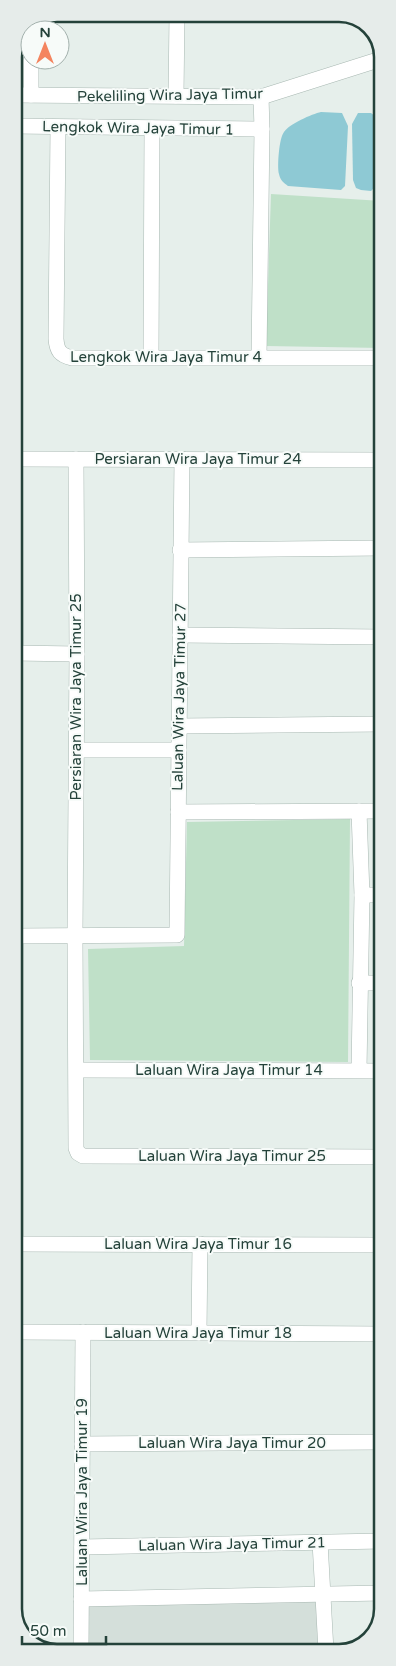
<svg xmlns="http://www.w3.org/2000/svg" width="396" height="1666" font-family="'Varela Round',sans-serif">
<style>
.built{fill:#d4dfda}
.green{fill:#bfe0c8}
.water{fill:#8ec9d4}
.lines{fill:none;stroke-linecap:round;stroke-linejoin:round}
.minor-casing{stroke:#a8b8b2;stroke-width:16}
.minor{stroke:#fff;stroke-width:15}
.labels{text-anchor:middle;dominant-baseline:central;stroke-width:4;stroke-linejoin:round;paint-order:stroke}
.street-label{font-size:15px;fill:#24423a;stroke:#f7fbf9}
.rim{fill:none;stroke:#24423a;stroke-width:2.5}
</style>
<rect width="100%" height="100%" fill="#e6efeb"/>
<g class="built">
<polygon points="14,459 23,459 24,652 14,652"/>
<rect x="14" y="934" width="10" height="309"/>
<polygon points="322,1593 325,1651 81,1652 81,1598"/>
</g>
<g class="green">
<polygon points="271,194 382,201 382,348 266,346"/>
<polygon points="350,819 348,1062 90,1060 88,949 184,946 187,822"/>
</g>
<g class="water">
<path d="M 321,112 L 342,113 L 348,126 L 345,186 L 341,190 L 288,186 C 284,183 280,180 279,174 C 277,167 279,138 284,132 C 289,124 312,114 321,112 Z"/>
<polygon points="358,113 371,113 376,117 379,124 376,186 371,191 361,190 356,188 353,180 352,124"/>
</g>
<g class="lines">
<g class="minor-casing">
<g id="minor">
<polyline points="31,25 31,30"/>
<polyline points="31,60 31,95"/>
<polyline points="14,95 261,97 381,59"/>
<polyline points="176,96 177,14"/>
<polyline points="14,126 262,129"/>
<path d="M 58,127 L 56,339 C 57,351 60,355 72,358 L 382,358"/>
<polyline points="151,357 152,128"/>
<polyline points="259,357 262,129 261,97"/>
<polyline points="14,459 382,460"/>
<polyline points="76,459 77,654 75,935 76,1148 78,1153 83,1156 382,1157"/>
<polyline points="180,550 382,548"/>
<polyline points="180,635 382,637"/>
<polyline points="14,653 77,654"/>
<polyline points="179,726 382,724"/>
<polyline points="77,750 179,750"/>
<polyline points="178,812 382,811"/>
<polyline points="362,895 382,895"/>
<polyline points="14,936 177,935 182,459"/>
<polyline points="359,983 382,983"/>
<polyline points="77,1070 382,1071"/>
<polyline points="359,1070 362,895 359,811"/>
<polyline points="14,1244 382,1245"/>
<polyline points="14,1332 382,1334"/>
<polyline points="199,1333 200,1244"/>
<polyline points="82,1444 382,1442"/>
<polyline points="320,1542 326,1651"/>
<polyline points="82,1547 382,1541"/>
<polyline points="81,1599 382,1593"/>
<polyline points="81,1652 83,1332"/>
</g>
</g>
<use href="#minor" class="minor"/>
</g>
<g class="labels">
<g class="street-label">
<text transform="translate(170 95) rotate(-1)">Pekeliling Wira Jaya Timur</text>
<text transform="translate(138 128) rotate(1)">Lengkok Wira Jaya Timur 1</text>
<text x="166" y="357">Lengkok Wira Jaya Timur 4</text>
<text x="198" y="459">Persiaran Wira Jaya Timur 24</text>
<text transform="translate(76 697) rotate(-90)">Persiaran Wira Jaya Timur 25</text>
<text transform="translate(179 697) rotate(-89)">Laluan Wira Jaya Timur 27</text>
<text x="229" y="1070">Laluan Wira Jaya Timur 14</text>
<text x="232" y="1156">Laluan Wira Jaya Timur 25</text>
<text x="198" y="1244">Laluan Wira Jaya Timur 16</text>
<text x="198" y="1333">Laluan Wira Jaya Timur 18</text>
<text x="232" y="1443">Laluan Wira Jaya Timur 20</text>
<text transform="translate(82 1492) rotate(-90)">Laluan Wira Jaya Timur 19</text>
<text transform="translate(232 1544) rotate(-1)">Laluan Wira Jaya Timur 21</text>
</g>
</g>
<path d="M0 0H396V1666H0ZM57 22H339A35 35 0 0 1 374 57V1609A35 35 0 0 1 339 1644H57A35 35 0 0 1 22 1609V57A35 35 0 0 1 57 22Z" fill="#e6ecea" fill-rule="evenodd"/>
<path class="rim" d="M57 22H339A35 35 0 0 1 374 57V1609A35 35 0 0 1 339 1644H57A35 35 0 0 1 22 1609V57A35 35 0 0 1 57 22Z"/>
<g transform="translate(45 45)"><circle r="24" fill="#f7fbf9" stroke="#a3b1ad"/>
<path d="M0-4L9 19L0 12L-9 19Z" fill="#f4845f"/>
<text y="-8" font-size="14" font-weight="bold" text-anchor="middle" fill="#24423a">N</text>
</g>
<path d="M22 1636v8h84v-8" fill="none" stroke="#24423a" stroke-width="2.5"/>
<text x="30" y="1636" font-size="15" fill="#24423a" stroke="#f7fbf9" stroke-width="4" paint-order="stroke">50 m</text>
</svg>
